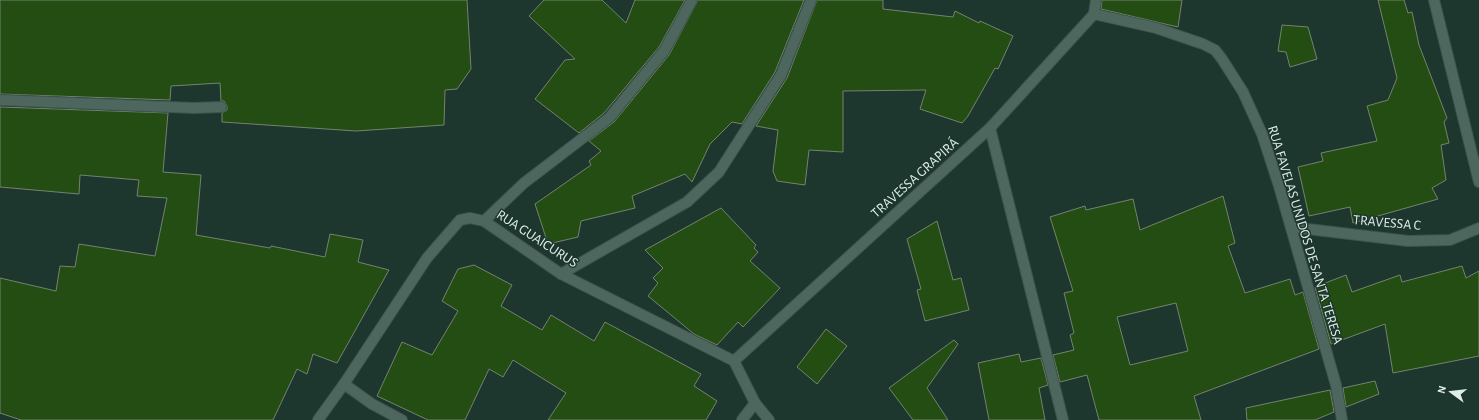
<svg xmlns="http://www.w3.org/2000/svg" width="1479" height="420" font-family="'Alegreya Sans',sans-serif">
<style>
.building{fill:#234d13;stroke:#748370;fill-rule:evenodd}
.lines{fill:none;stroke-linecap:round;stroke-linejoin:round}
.service-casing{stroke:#3e534d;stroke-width:12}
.minor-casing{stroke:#3e534d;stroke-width:12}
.service{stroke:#4d675f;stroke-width:10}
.minor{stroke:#4d675f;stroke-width:10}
.labels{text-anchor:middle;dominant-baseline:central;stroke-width:3;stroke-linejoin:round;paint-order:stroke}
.street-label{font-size:14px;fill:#dfede8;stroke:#1d362e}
</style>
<rect width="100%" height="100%" fill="#1d362e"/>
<g class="building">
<polygon points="0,0 467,0 471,69 457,89 445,90 444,125 356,131 222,122 222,113 227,110 227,106 224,101 221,101 220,83 171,86 170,100 0,94"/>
<polygon points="544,0 602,0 626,23 635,0 685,0 659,47 604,113 579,133 535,99 565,60 575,59 529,16"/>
<polygon points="698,0 804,0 775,72 742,124 732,122 710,144 692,182 685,174 632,196 635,208 581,221 578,237 548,244 535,204 591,165 589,161 601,151 589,141 614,122 669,55"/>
<polygon points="817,0 883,0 883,9 953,17 955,11 979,23 980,21 1013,36 998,69 995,68 968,116 962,123 920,109 926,90 843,91 843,152 809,150 805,185 777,181 773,171 778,130 756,126 787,78"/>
<polygon points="1102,0 1182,0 1178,27 1101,9"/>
<polygon points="1378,0 1404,0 1408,13 1412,12 1419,45 1447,118 1444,122 1449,143 1441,145 1446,180 1432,188 1438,199 1353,223 1350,207 1309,216 1298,167 1323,161 1321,153 1377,141 1367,106 1388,100 1397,78"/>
<polygon points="1282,25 1308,27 1317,59 1290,67 1286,52 1278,51"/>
<polygon points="0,107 168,113 163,172 201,175 196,235 270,248 271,246 325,257 330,234 363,240 358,262 389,270 337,363 313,354 307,374 297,369 273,420 21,420 0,413 0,278 56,291 60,266 75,267 79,244 155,256 167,198 137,196 139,180 80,175 79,194 0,187"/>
<path d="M 1223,196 L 1235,243 L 1228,246 L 1245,293 L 1290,279 L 1295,295 L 1303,292 L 1319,349 L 1194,396 L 1201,420 L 1099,420 L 1087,375 L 1060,382 L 1053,355 L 1074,350 L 1070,335 L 1074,333 L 1064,293 L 1073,291 L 1050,217 L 1085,206 L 1086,210 L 1133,199 L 1140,230 ZM 1176,303 L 1188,351 L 1130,365 L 1117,317 Z"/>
<polygon points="721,208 756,245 754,248 758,252 750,261 780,288 743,327 738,322 717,345 694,334 648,296 658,283 653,278 663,268 645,250"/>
<polygon points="937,221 953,280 961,278 969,310 925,321 917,290 921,289 907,239"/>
<polygon points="474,265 512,285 501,306 542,330 551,315 594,341 605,322 701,374 694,386 717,401 706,420 548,420 566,393 513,360 503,377 489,369 465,420 428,420 377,396 402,342 432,355 458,311 442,301 458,269"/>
<polygon points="1462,266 1466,278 1479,271 1479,356 1393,373 1385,324 1331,344 1315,287 1346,275 1352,292 1400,275 1402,282"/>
<polygon points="826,329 847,346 817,384 797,367"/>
<polygon points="954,340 958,344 927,388 948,420 913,420 889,388"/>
<polygon points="1019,354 1021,362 1041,358 1048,385 1039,388 1045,420 989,420 978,363"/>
<polygon points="1375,381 1379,394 1346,407 1343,388"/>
<polygon points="1330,390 1334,412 1315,420 1247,420 1246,408"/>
</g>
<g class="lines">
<g class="service-casing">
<polyline id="service" points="0,100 194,108 221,107"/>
</g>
<g class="minor-casing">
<g id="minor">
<polyline points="1434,0 1479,182"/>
<polyline points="1094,14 1156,28 1203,44 1215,50 1222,59 1243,92 1262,134 1279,186 1336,385 1342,420"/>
<polyline points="990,128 1063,420"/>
<polyline points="484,221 524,183 609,118 664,51 692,0"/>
<polyline points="1291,227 1408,241 1450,240 1479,228"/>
<polyline points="561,274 687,202 719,172 781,75 811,0"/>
<polyline points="734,361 990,128 1094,14 1096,0"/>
<polyline points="344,384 372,404 402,420"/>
<polyline points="318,420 344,384 427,258 460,220 470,218 484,221 561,274 734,361 755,403 769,420"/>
<polyline points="742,420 755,403"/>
</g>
</g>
<use href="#service" class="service"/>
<use href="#minor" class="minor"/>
</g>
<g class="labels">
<g class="street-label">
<text transform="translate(915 178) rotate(-42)">TRAVESSA GRAPIRÁ</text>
<text transform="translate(1387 223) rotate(5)">TRAVESSA C</text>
<text transform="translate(1305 235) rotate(73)">RUA FAVELAS UNIDOS DE SANTA TERESA</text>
<text transform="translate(537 239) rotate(33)">RUA GUAICURUS</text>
</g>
</g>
<g transform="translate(1451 392) rotate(285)" stroke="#1d362e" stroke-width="3" paint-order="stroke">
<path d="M0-3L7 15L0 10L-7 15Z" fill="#dfede8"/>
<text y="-6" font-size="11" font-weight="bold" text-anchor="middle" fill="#dfede8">N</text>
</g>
</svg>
